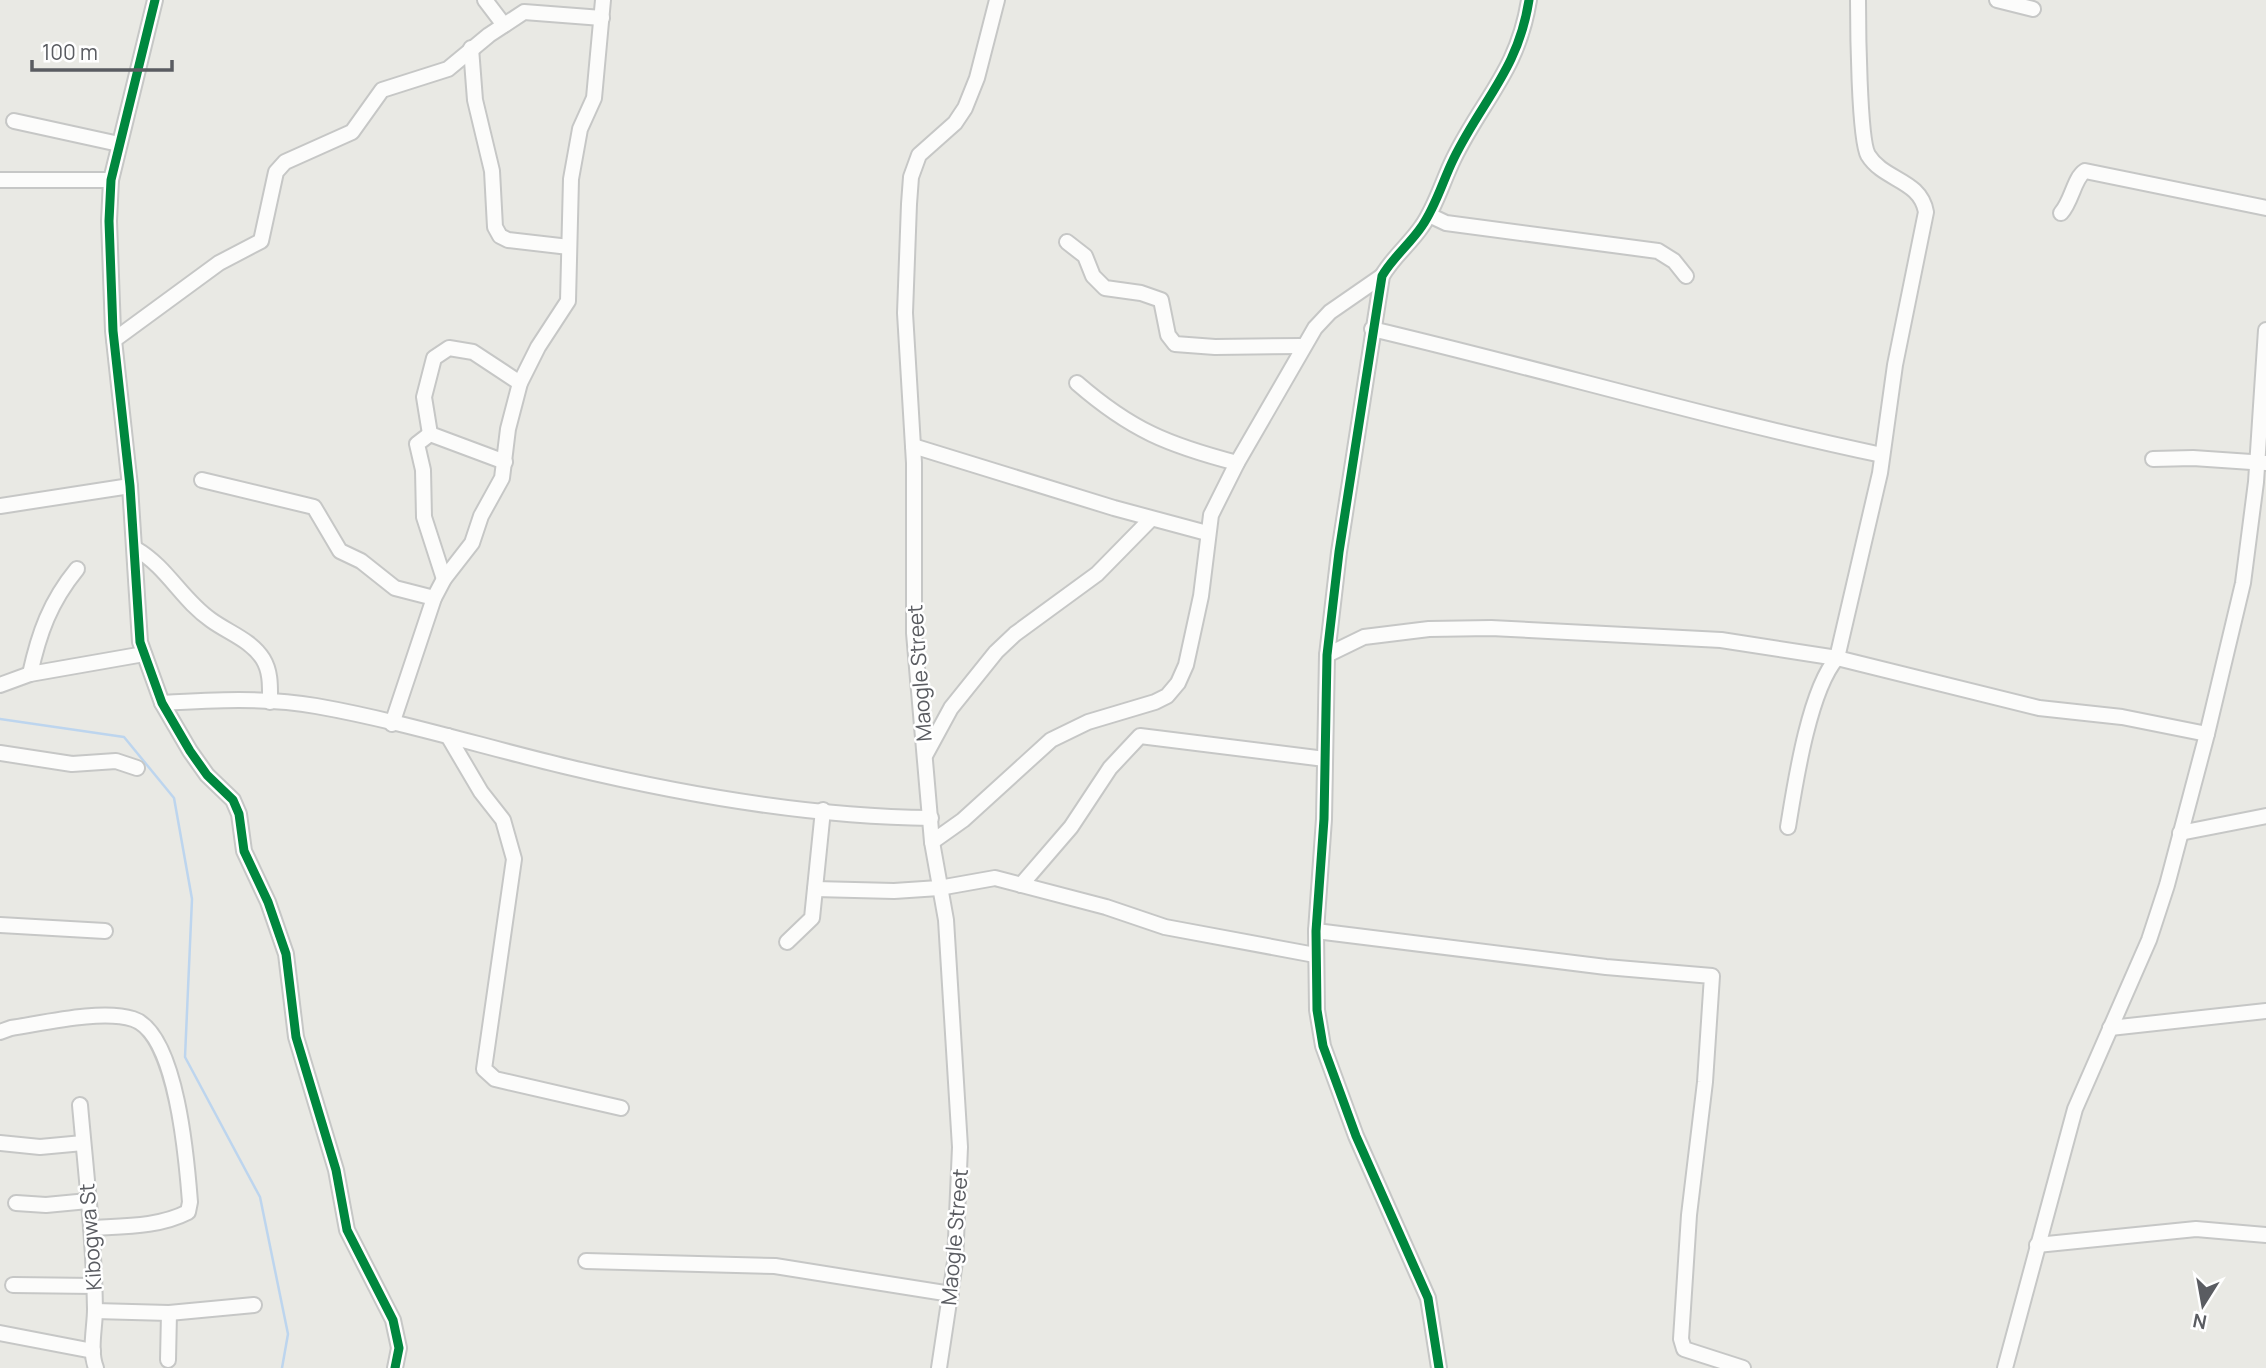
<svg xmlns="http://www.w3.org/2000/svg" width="2266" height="1368" font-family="Manrope,sans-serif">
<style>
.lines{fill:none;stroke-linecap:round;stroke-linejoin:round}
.stream{stroke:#bdd5ee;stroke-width:2.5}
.minor-casing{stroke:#c6c7c6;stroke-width:18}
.minor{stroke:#fcfcfb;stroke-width:14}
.cycleway-casing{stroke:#fff;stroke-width:13}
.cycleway{stroke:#00873e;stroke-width:9}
.labels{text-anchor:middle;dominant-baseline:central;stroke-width:5;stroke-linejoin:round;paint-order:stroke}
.street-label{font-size:21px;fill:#5a5c61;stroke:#fff}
</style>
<rect width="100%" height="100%" fill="#e9e9e4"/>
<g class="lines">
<polyline class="stream" points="0,719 124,737 174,798 192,899 185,1057 260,1197 288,1334 282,1368"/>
<g class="minor-casing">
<g id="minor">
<polyline points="155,0 111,180 109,221 113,331 130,486 140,642 162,703 190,751 207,775 233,800 239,814 244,851 268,902 286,954 296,1037 336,1170 347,1230 393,1320 399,1348 395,1368"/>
<polyline points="485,0 504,25"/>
<polyline points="1997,0 2033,9"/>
<polyline points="471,48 475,100 492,171 495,227 500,236 508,240 569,247"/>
<polyline points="14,121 119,144"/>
<polyline points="0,180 111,180"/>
<path d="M 2061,213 C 2072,201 2074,178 2085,171 L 2266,208"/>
<polyline points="1429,215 1446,223 1658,251 1674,261 1686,276"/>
<polyline points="1067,242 1085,256 1093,276 1105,288 1141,293 1161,300 1168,335 1175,344 1215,347 1302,346"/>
<path d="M 1372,329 C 1542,369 1711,419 1882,455"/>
<polyline points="114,340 219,263 261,241 276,172 285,162 352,132 382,90 448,69 489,35 524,12 602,18"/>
<path d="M 1077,383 C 1131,430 1168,445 1237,463"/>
<polyline points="430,434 417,444 423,470 424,517 444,579"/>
<polyline points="913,446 1114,508 1207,533"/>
<polyline points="2153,459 2193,458 2266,463"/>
<polyline points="505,462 430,434 424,397 434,358 449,348 473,352 520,383"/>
<polyline points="202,480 314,507 340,551 361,561 395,588 434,598"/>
<polyline points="0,506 130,486"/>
<path d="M 136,549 C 167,567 182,600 211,620 C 229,633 251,640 263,659 C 271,672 270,687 270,702"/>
<polyline points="1327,655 1364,637 1429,629 1491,628 1721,640 1837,658 2039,708 2122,717 2207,734"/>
<path d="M 30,674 C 39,633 50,602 77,569"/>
<polyline points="0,685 30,674 144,654"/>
<path d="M 162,703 C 212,700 266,697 316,706 C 401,721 484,747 568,767 C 685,795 810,817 931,818"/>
<polyline points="392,724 434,598 444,579 472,543 481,516 502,478 508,429 520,383 538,347 568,301 571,179 580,129 594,98 603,0"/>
<polyline points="448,736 481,792 503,820 514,859 484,1069 495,1079 621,1108"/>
<polyline points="0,753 72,764 116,761 137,768"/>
<polyline points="926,754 951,708 996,652 1015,634 1097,574 1151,519"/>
<path d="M 1788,827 C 1795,784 1809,690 1837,658 L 1880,473 L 1895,365 L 1926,212 C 1920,179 1884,181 1868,155 C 1859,139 1858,25 1858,0"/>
<polyline points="2180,833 2266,816"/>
<polyline points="932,842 963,820 1051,740 1088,722 1155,702 1167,696 1178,683 1186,665 1201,596 1211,515 1237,463 1315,328 1330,312 1382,276"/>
<polyline points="1021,885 1071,827 1110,768 1140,736 1325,759"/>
<polyline points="815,889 894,891 939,888 995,878 1106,907 1165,927 1315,955"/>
<polyline points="0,925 105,931"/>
<polyline points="1316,931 1606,967 1712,976 1705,1082 1689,1215 1681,1339 1684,1349 1743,1368"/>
<polyline points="787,942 812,918 823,810"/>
<polyline points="2110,1028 2266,1011"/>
<path d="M 0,1032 L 11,1028 C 44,1023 102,1009 133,1019 C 177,1033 187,1163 190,1202 L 188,1212 C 159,1227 124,1226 91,1228"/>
<path d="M 80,1105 C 86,1173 94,1241 95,1309 C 95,1328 89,1350 96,1368"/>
<polyline points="0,1143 40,1147 83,1143"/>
<polyline points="16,1203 46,1205 88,1201"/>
<polyline points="2037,1245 2196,1229 2266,1235"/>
<polyline points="586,1261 775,1266 951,1294"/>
<polyline points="13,1285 94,1286"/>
<polyline points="95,1311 169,1313 254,1305"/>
<polyline points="0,1333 93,1351"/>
<polyline points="168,1360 169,1313"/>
<polyline points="939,1368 955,1262 960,1147 946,920 932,842 914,633 914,463 905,313 909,204 911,177 919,155 955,123 965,108 977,78 997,0"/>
<path d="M 1439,1368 L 1428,1298 L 1356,1136 L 1323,1046 L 1317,1010 L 1316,931 L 1324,819 L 1327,655 L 1339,552 L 1382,276 C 1393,257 1410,244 1422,226 C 1436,206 1443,180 1454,158 C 1483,99 1518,70 1529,0"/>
<polyline points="2005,1368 2075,1109 2149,940 2167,885 2207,734 2243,583 2256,482 2266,330"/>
</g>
</g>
<use href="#minor" class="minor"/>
<g class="cycleway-casing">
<g id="cycleway">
<polyline points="155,0 111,180 109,221 113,331 130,486 140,642 162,703 190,751 207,775 233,800 239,814 244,851 268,902 286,954 296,1037 336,1170 347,1230 393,1320 399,1348 395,1368"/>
<path d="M 1439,1368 L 1428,1298 L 1356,1136 L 1323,1046 L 1317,1010 L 1316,931 L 1324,819 L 1327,655 L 1339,552 L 1382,276 C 1393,257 1410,244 1422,226 C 1436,206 1443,180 1454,158 C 1483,99 1518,70 1529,0"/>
</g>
</g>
<use href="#cycleway" class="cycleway"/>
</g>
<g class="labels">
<g class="street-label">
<text transform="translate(919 673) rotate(-94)">Maogle Street</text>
<text transform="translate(90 1237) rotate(-94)">Kibogwa St</text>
<text transform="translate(954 1237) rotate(-85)">Maogle Street</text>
</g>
</g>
<g transform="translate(2203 1305) rotate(191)" stroke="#ffffff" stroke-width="5" paint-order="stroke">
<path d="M0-5L12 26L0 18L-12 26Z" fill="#5a5c61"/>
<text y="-10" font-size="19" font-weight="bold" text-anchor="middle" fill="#5a5c61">N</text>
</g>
<path d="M32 60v10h140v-10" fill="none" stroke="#5a5c61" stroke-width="3.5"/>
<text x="42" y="60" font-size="21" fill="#5a5c61" stroke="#ffffff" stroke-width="5" paint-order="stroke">100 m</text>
</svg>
